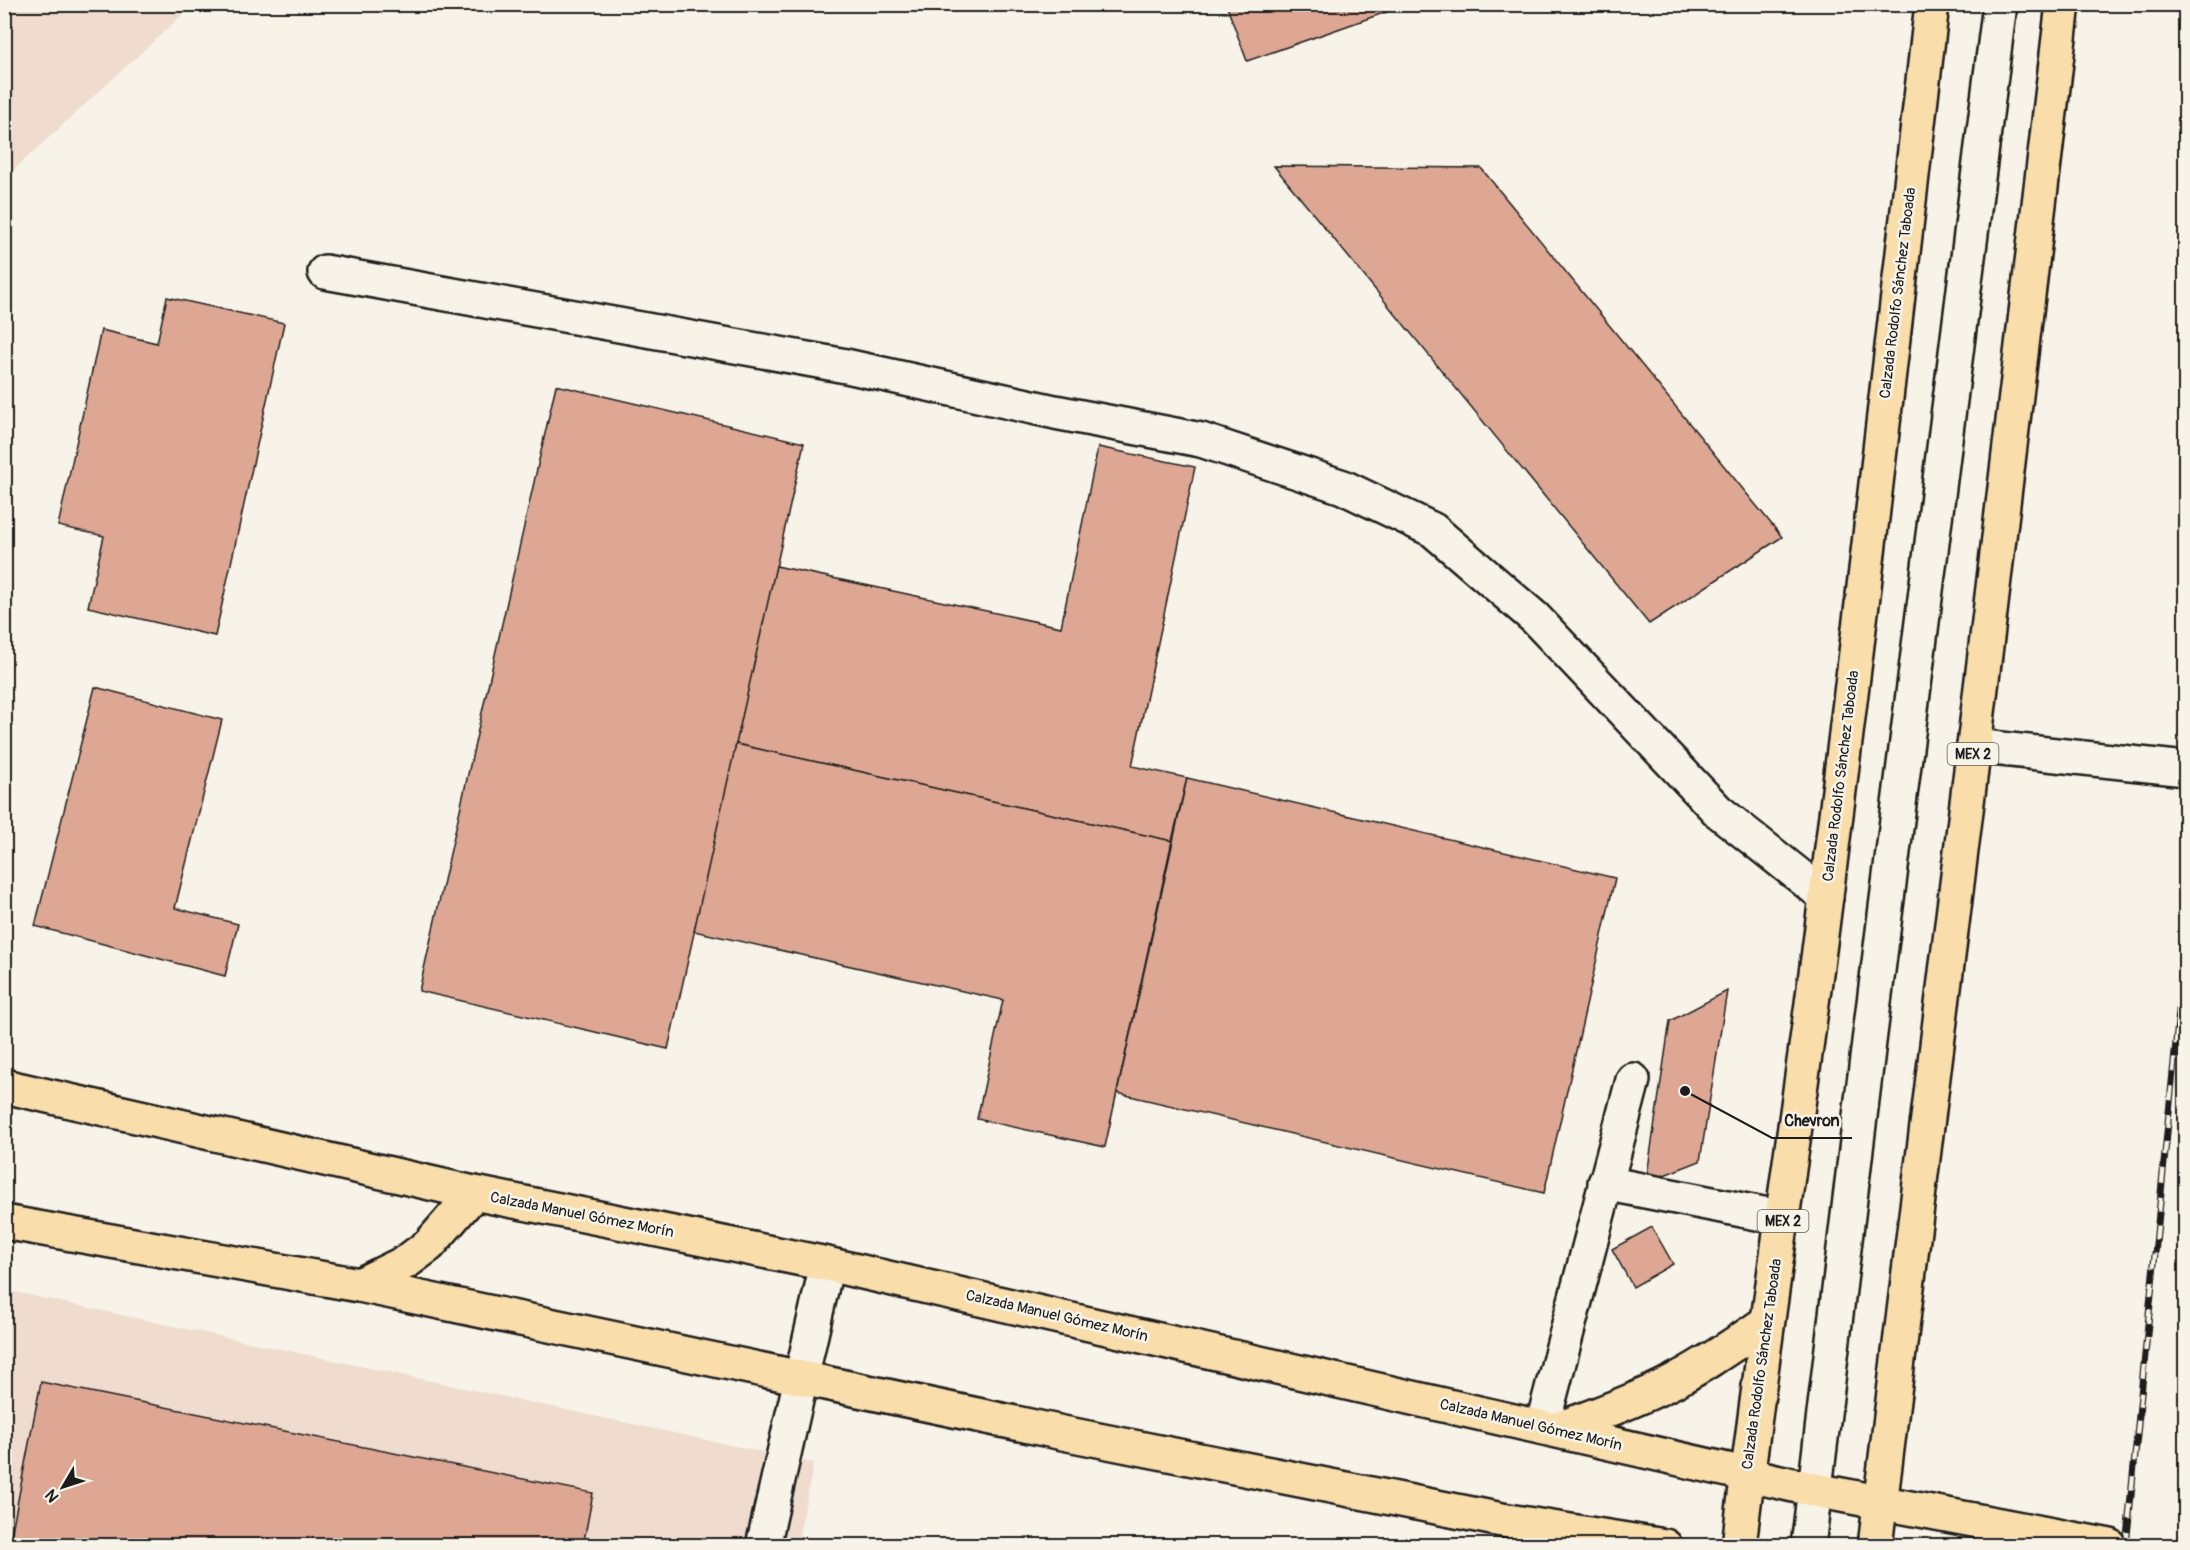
<svg xmlns="http://www.w3.org/2000/svg" width="2190" height="1550" font-family="Pangolin,sans-serif">
<style>
.built{fill:#efdccf}
.building{fill:#dda794;stroke:#1c1c1c;stroke-width:1.5}
.lines{fill:none;stroke-linecap:round;stroke-linejoin:round}
.minor-casing{stroke:#1c1c1c;stroke-width:38}
.major-casing{stroke:#1c1c1c;stroke-width:38}
.minor{stroke:#f7f3e8;stroke-width:33}
.major{stroke:#f9ddab;stroke-width:33}
.rail-casing{stroke:#1c1c1c;stroke-width:7}
.rail{stroke:#f7f3e8;stroke-width:4.5;stroke-dasharray:14;stroke-linecap:butt}
.labels{text-anchor:middle;dominant-baseline:central;stroke-width:5;stroke-linejoin:round;paint-order:stroke}
.shield{fill:#f7f3e8;stroke:#5e5c59;stroke-width:1.5}
.shield-label{font-size:14px;font-weight:bold;fill:#1c1c1c}
.street-label{font-size:15px;fill:#1c1c1c;stroke:#f7f3e8}
.leader{fill:none;stroke:#1c1c1c;stroke-width:2}
.callout-dot{fill:#1c1c1c;stroke:#f7f3e8;stroke-width:2}
.callout-label{font-size:16px;text-anchor:middle;font-weight:bold;fill:#1c1c1c;stroke:#f7f3e8;stroke-width:5;stroke-linejoin:round;paint-order:stroke}
</style>
<rect width="100%" height="100%" fill="#f7f3e8"/>
<filter id="ink" filterUnits="userSpaceOnUse"><feTurbulence type="fractalNoise" baseFrequency=".0167" numOctaves="2"/><feDisplacementMap in="SourceGraphic" scale="12" xChannelSelector="R" yChannelSelector="G"/><feConvolveMatrix kernelMatrix="1 2 1 2 8 2 1 2 1" color-interpolation-filters="sRGB"/></filter>
<g filter="url(#ink)">
<g class="built">
<polygon points="5,4 193,4 193,5 5,178"/>
<polygon points="5,1290 814,1463 797,1545 5,1546"/>
</g>
<g class="building">
<polygon points="1226,4 1409,4 1247,61"/>
<polygon points="1274,166 1481,168 1782,537 1649,624"/>
<polygon points="167,297 284,323 215,636 88,607 104,536 58,526 101,330 157,343"/>
<polygon points="556,385 804,443 668,1049 419,991"/>
<polygon points="1098,447 1195,467 1132,766 1187,778 1172,841 736,744 776,566 1061,627"/>
<polygon points="95,687 222,720 175,908 238,924 225,976 35,926"/>
<polygon points="736,744 1172,841 1105,1147 977,1119 1003,1000 694,931"/>
<polygon points="1187,778 1615,878 1544,1193 1117,1093"/>
<polygon points="1727,991 1700,1161 1646,1182 1670,1021"/>
<polygon points="1652,1227 1673,1264 1633,1287 1612,1249"/>
<polygon points="41,1382 593,1493 583,1546 9,1546"/>
</g>
<g class="lines">
<g class="minor-casing">
<g id="minor">
<polyline points="325,272 846,366 1055,412 1201,440 1343,487 1433,530 1535,618 1718,811 1826,897"/>
<polyline points="1974,746 2186,769"/>
<polyline points="1605,1183 1783,1218"/>
<polyline points="1542,1427 1633,1080"/>
<polyline points="763,1546 827,1264"/>
<polyline points="1808,1546 1869,1042 2000,4"/>
</g>
</g>
<g class="major-casing">
<g id="major">
<polyline points="4,1086 474,1193 827,1264 1815,1490 2110,1546"/>
<polyline points="4,1222 359,1285 1063,1433 1502,1520 1665,1546"/>
<polyline points="359,1285 406,1262 429,1245 474,1193"/>
<path d="M 1555,1430 C 1591,1417 1627,1404 1662,1387 C 1699,1369 1733,1345 1767,1322"/>
<path d="M 1739,1546 C 1764,1328 1799,1113 1826,896 C 1864,599 1897,302 1932,4"/>
<polyline points="1875,1546 1974,746 2063,4"/>
</g>
</g>
<use href="#minor" class="minor"/>
<use href="#major" class="major"/>
<g class="rail-casing">
<polyline id="rail" points="2126,1546 2186,941"/>
</g>
<use href="#rail" class="rail"/>
</g>
</g>
<g class="labels">
<g class="shield">
<rect x="1947.5" y="743" width="51" height="22" rx="4.5"/>
<rect x="1757.5" y="1210" width="51" height="22" rx="4.5"/>
</g>
<g class="shield-label">
<text x="1973" y="754">MEX 2</text>
<text x="1783" y="1221">MEX 2</text>
</g>
<g class="street-label">
<text transform="translate(1898 293) rotate(-83)">Calzada Rodolfo Sánchez Taboada</text>
<text transform="translate(1841 776) rotate(-83)">Calzada Rodolfo Sánchez Taboada</text>
<text transform="translate(582 1215) rotate(11)">Calzada Manuel Gómez Morín</text>
<text transform="translate(1057 1316) rotate(13)">Calzada Manuel Gómez Morín</text>
<text transform="translate(1762 1364) rotate(-82)">Calzada Rodolfo Sánchez Taboada</text>
<text transform="translate(1531 1425) rotate(13)">Calzada Manuel Gómez Morín</text>
</g>
</g>
<path class="leader" d="M1685 1091L1772 1138H1852"/>
<circle class="callout-dot" cx="1685" cy="1091" r="6"/>
<g class="callout-label">
<text x="1812" y="1126">Chevron</text>
</g>
<rect width="2190" height="1550" fill="none" stroke="#f7f3e8" stroke-width="24"/>
<rect x="12" y="12" width="2166" height="1526" fill="none" stroke="#1c1c1c" stroke-width="2" filter="url(#ink)"/>
<g transform="translate(63 1487) rotate(231)" stroke="#f7f3e8" stroke-width="4.5" paint-order="stroke">
<path d="M0-4.5L10 22L0 15L-10 22Z" fill="#1c1c1c"/>
<text y="-9" font-size="16" font-weight="bold" text-anchor="middle" fill="#1c1c1c">N</text>
</g>
</svg>
